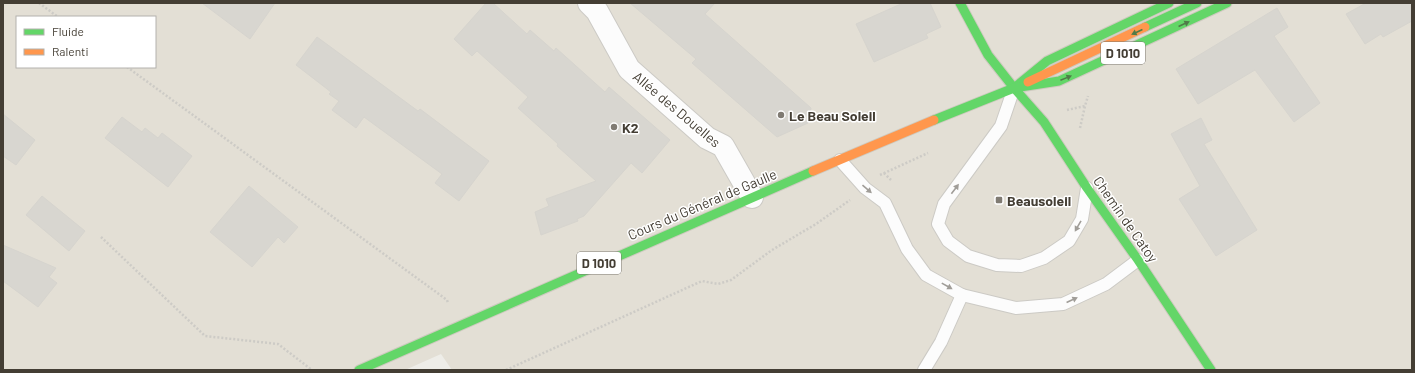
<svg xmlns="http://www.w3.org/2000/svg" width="1415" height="373" font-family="Barlow,sans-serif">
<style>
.residential{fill:#e3dfd5;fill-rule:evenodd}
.building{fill:#d8d6d0;stroke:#d6d4ce}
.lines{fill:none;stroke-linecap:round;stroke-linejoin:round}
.lane-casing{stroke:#cccac5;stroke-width:14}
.street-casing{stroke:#cccac5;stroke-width:24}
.fast-casing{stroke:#cecabf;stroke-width:11}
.slow-casing{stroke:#cecabf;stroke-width:11}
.path{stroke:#cdcbc6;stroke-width:2.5;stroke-dasharray:2 2;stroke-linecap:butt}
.lane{stroke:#fcfcfc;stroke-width:12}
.street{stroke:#fcfcfc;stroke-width:22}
.fast{stroke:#63d668;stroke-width:9}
.slow{stroke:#ff974d;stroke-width:9}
.oneway{fill:#507b49}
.oneway2{fill:#a09d98}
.poi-dot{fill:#807b73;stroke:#fff;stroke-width:1.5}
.labels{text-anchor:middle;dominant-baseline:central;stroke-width:3;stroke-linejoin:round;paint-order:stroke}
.shield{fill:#fff;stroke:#7c7871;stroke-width:1}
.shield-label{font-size:13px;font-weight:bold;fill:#443e34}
.street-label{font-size:14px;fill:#443e34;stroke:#fff}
.poi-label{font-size:14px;font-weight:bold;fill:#443e34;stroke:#fff;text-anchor:start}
</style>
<rect width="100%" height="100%" fill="#eeede8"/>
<path class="residential" d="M 3,3 L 1412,3 L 1412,370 L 452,370 L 441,354 L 405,370 L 3,370 ZM 17,17 L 155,17 L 155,67 L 17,67 Z"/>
<g class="building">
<polygon points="202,3 275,3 250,39"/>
<polygon points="486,3 493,3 527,34 530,30 554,51 556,48 605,92 609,87 670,140 642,173 631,163 584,216 577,219 578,221 541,235 535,212 549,206 546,199 596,181 557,146 558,144 518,108 528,97 477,51 472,56 454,39"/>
<polygon points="630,3 715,3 705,14 811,108 808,123 777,137 692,63 696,59"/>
<polygon points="903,3 930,3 941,27 926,34 928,38 874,62 856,24"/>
<polygon points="1366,3 1412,3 1412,21 1383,37 1381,34 1365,44 1346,14"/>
<polygon points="1277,8 1288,27 1274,36 1320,103 1294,122 1255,70 1198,104 1176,69"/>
<polygon points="317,37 418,111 420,109 489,161 459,201 435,183 442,174 364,117 356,128 332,110 339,101 329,94 331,92 296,65"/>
<polygon points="3,114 35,140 16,165 3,156"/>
<polygon points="122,117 142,132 145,128 158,138 162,133 192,156 168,187 105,138"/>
<polygon points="1201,118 1212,140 1204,144 1257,230 1216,256 1179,199 1200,186 1171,134"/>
<polygon points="249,186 298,227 284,243 278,237 252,267 210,232"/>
<polygon points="42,196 85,231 69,251 26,215"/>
<polygon points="3,245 56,268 49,277 57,283 38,307 3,281"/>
</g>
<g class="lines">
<g class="lane-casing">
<g id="lane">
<polyline points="1014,88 1001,126 944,204 938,224 948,241 968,256 997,265 1021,266 1044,258 1069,241 1082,219 1087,188"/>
<polyline points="840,160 865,188 885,203 907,249 926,275 962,295 1016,308 1063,304 1106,284 1138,260"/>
<polyline points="924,370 941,342 962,295"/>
</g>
</g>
<g class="street-casing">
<polyline id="street" points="589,3 597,11 629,69 707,138 723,146 752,197"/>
</g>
<g class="fast-casing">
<g id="fast">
<polyline points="960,3 988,55 1014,88 1044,122 1087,188 1138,260 1211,370"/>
<polyline points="1145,27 1197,3"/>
<polyline points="1014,88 1047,61 1169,3"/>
<polyline points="934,120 1014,88 1059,81 1227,3"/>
<polyline points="359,370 813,171"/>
</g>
</g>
<g class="slow-casing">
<g id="slow">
<polyline points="1028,82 1145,27"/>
<polyline points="813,171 934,120"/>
</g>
</g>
<g class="path">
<polyline points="39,3 58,17"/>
<polyline points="127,67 447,300 448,303"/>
<polyline points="1067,110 1085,106 1088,96"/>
<polyline points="1080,128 1085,106"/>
<polyline points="884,173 891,180"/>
<polyline points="880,175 928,153"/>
<polyline points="101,237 205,336 278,344 312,370"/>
<polyline points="506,370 702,281 718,284 731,280 772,250 816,224 850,200"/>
</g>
<use href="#lane" class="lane"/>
<use href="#street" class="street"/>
<use href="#fast" class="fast"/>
<use href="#slow" class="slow"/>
</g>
<defs><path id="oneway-solid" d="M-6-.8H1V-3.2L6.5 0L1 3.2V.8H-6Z"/></defs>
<g class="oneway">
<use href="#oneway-solid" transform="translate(1184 24) rotate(-25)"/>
<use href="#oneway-solid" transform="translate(1137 32) rotate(155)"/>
<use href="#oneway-solid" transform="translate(1066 78) rotate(-22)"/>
</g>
<g class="oneway2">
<use href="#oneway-solid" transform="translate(867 189) rotate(41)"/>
<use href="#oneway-solid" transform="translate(955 189) rotate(-53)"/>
<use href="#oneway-solid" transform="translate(1078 226) rotate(120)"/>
<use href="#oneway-solid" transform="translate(947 286) rotate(29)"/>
<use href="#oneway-solid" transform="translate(1072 300) rotate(-25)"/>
</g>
<g class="poi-dot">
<circle cx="781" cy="115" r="4"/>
<circle cx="614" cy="127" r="4"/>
<rect x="995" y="196" width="8" height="8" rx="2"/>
</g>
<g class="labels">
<g class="shield">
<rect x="1101" y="42" width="44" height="22" rx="3"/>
<rect x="577" y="252" width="44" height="22" rx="3"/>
</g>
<g class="shield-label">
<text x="1123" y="53">D 1010</text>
<text x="599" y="263">D 1010</text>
</g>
<g class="street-label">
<text transform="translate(677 109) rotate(40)">Allée des Douelles</text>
<text transform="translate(702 204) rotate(-23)">Cours du Général de Gaulle</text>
<text transform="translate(1126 219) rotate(55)">Chemin de Catoy</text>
</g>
<g class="poi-label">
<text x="789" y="115">Le Beau Soleil</text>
<text x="622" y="127">K2</text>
<text x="1007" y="200">Beausoleil</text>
</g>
</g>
<rect width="1415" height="373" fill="none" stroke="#443e34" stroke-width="8"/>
<rect x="16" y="16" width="140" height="52" fill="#ffffff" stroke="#b4b2ae"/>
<rect x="24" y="29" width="20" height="6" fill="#63d668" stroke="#b4b2ae"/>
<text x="52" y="36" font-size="12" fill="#443e34">Fluide</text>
<rect x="24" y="49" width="20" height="6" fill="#ff974d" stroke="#b4b2ae"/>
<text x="52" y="56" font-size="12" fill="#443e34">Ralenti</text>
</svg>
